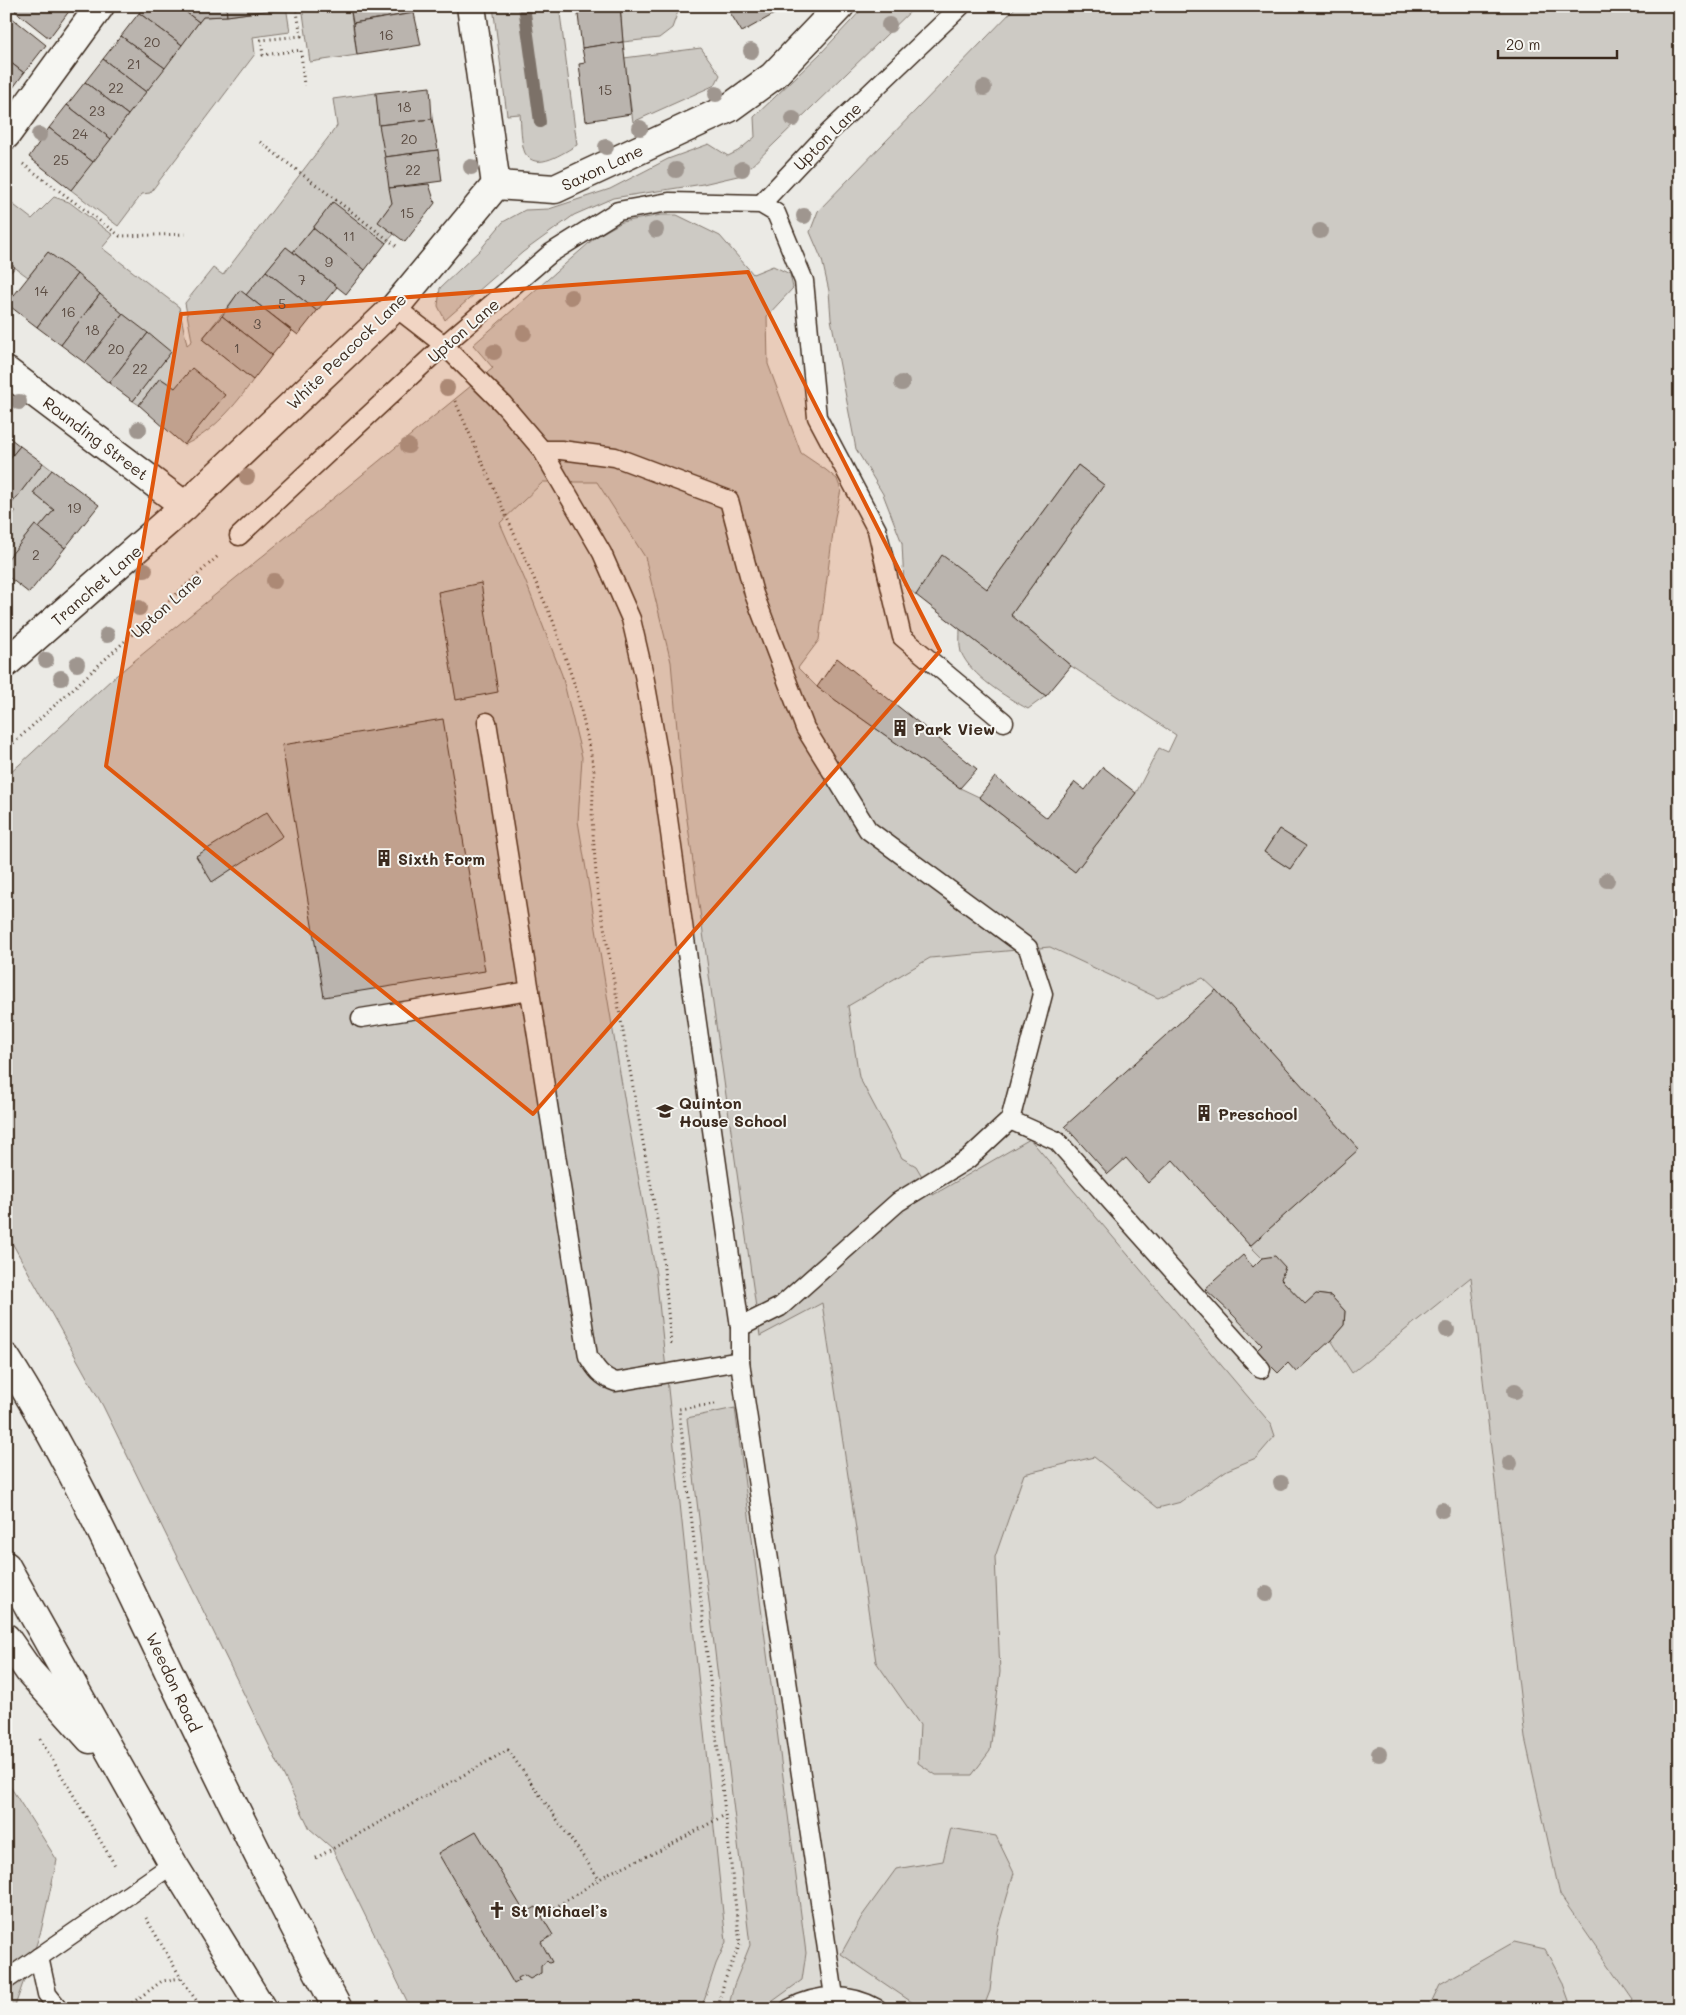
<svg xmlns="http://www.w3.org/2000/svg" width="1686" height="2015" font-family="Mali,sans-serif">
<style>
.built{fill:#dcdad4}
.green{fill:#cdcac4;stroke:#847a71;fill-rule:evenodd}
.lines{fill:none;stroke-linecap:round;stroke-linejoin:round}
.stream{stroke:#7c7167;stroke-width:12}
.building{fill:#bab4ae;stroke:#3b2a1e}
.service-casing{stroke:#3b2a1e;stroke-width:21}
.minor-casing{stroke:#3b2a1e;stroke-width:31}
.trunk-casing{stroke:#3b2a1e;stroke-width:31}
.path{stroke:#3b2a1e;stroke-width:3;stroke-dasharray:1 4;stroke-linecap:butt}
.service{stroke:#f6f6f2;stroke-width:18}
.minor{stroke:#f6f6f2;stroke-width:28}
.trunk{stroke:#f6f6f2;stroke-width:28}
.tree{fill:#9f968f}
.marked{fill:#df570d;fill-opacity:0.2;stroke:#df570d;stroke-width:4;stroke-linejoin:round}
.labels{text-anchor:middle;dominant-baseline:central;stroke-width:4;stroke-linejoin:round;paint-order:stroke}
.number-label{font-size:14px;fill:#5b4c42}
.street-label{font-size:16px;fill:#3b2a1e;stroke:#f6f6f2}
.poi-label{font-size:16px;font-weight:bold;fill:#3b2a1e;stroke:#f6f6f2;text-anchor:start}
</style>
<rect width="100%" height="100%" fill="#ebeae5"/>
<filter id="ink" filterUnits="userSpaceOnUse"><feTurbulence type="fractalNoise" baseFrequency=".02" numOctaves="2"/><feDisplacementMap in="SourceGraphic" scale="10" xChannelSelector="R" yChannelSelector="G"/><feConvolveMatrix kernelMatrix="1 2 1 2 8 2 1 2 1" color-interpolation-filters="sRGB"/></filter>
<g filter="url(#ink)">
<polygon class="built" points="720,236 753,274 773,266 790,274 793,288 767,316 768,364 801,453 826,470 837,479 841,490 835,517 819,640 798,668 817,687 960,788 979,797 1075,872 1241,987 1217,990 1471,1276 1525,1738 1560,1895 1633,2000 1627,2009 503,2009 621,1977 310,1829 103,1406 6,1232 6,777 112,679 479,379"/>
<g class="green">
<polygon points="271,6 286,6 290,32 253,37 255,54 150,193 142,194 118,226 71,190 203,17 227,16 271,10"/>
<polygon points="302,6 350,6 357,55 310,62"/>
<path d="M 493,6 L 559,6 L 577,145 C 564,152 536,173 525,153 C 521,145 521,123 520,114 L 507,115 Z"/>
<polygon points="620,6 680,6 672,28 659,38 623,42"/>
<polygon points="865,6 916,6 742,175 703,184 613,198 574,215 523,252 445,320 438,306 440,288 480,250 503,222 525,210 549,209 610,189 668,159 709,144 728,156 738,151 755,137 754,117 821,53"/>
<path d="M 1017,6 L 1680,6 L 1680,2009 L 1627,2009 L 1633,2000 L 1560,1895 L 1525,1738 L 1471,1277 L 1352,1373 L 1331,1340 L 1344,1325 L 1345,1311 L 1331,1296 L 1316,1294 L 1305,1304 L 1281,1279 L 1285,1267 L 1262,1258 L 1250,1246 L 1358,1149 L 1216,990 L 1203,978 L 1158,998 L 1050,947 L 930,958 L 848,1006 L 859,1077 L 902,1158 L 916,1166 L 933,1195 L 1030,1139 L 1271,1424 L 1275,1436 L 1256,1458 L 1227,1470 L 1181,1502 L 1158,1508 L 1094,1457 L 1024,1474 L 995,1557 L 1000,1672 L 990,1751 L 972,1775 L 936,1775 L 918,1763 L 920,1725 L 876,1662 L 822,1303 L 760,1336 L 682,784 L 671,662 L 645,557 L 597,482 L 543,482 L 500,523 L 525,580 L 562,675 L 582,757 L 578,821 L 626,1109 L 656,1274 L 726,1942 L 716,1964 L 701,2009 L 411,2009 L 332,1848 L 310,1829 L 103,1406 L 6,1232 L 6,777 L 112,679 L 493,368 L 473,345 L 597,236 L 622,222 L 661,215 L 677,215 L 720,236 L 753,274 L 773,266 L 790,274 L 793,288 L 767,316 L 768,364 L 801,453 L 826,470 L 837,479 L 841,490 L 835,517 L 819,640 L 798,668 L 817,687 L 960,788 L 979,797 L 1075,872 L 1136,793 L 1159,748 L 1168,752 L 1176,735 L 1071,666 L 1011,615 L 1104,485 L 1078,465 L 987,589 L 916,595 L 904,585 L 902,543 L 883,494 L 856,449 L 831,319 L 829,291 L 822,260 L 810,232 L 818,211 ZM 1279,829 L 1305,846 L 1290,869 L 1264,852 Z"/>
<polygon points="701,48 720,75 715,85 633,122 624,58"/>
<path d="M 376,93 L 392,203 L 379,221 L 394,234 L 386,243 L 333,203 L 293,252 L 286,247 L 246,295 L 240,291 L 202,339 L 253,380 C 236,405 212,433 184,445 L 224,395 L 175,388 L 160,378 L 139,405 L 133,401 L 170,353 L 48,252 L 28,277 L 6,261 L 6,199 L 32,219 L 54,197 L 69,202 L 113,235 L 102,248 L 179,307 L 187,345 L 192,341 L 185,303 L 213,268 L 223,275 L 337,126 L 333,99 Z"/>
<polygon points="43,463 52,470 33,493 54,510 39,528 35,525 6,561 6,523 16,511 10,506 6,511 6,503 10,506"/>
<path d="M 960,629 L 1046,696 L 1028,709 C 1006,697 971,676 961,652 C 959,646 960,635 960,629 Z"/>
<polygon points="735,1408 806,1953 802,1980 762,2009 728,2009 734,1985 750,1945 687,1418"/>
<polygon points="6,1780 57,1860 41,1931 14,2009 6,2009"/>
<polygon points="951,1828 996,1836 1014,1873 997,1931 990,1991 983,2009 922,2009 841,1954 862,1916 896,1869 943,1861"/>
<polygon points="1514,1942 1545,1949 1562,1981 1572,2009 1428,2009 1440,1984"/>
</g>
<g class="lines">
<polyline class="stream" points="524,6 540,122"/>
</g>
<g class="building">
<polygon points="20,6 73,6 49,38 15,11"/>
<polygon points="144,6 178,6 199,22 182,45 139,13"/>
<polygon points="178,6 226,6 227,16 203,17 199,22"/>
<polygon points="226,6 271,6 271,10 227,16"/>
<polygon points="350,6 414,6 414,13 353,23"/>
<polygon points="577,6 620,6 623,42 582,48"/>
<polygon points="726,6 783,6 785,8 742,32"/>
<polygon points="6,13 46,45 24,73 6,59"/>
<polygon points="139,13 182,45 165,68 121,36"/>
<polygon points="414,13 421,45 357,55 353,23"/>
<polygon points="121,36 165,68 146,92 103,59"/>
<polygon points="623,42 631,114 586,121 579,64 585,63 582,48"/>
<polygon points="6,59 24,73 7,96 6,96"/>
<polygon points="103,59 146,92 128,115 85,82"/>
<polygon points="85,82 128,115 111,139 67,105"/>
<polygon points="430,87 432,119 379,125 376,93"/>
<polygon points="67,105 111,139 93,162 49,128"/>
<polygon points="432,119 438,150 385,157 379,125"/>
<polygon points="49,128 93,162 71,190 29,157"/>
<polygon points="438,150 442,181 389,188 385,157"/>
<polygon points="429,184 435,203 405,242 378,222 392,203 389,188"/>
<polygon points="333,202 386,243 365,270 313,228"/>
<polygon points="313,228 365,270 346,294 293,252"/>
<polygon points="286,247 337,287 317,311 266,271"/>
<polygon points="48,252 77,274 37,327 7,304"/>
<polygon points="6,261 15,267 6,278"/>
<polygon points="266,271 317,311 298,335 246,295"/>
<polygon points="77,274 100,294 61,345 37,327"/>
<polygon points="240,290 292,331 272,355 222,316"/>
<polygon points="100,294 123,314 85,363 61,345"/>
<polygon points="123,314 148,333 109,383 85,363"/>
<polygon points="222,316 272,355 253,380 202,339"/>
<polygon points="148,333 171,352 133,401 109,383"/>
<polygon points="192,368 225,395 184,445 139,405 160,378 175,388"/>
<polygon points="6,435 20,446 6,463"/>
<polygon points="20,446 43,463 10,506 6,503 6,463"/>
<polygon points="1078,465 1104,485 1011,615 1071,666 1046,696 916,595 942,555 987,589"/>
<polygon points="52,470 99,505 65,548 39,528 54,510 33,493"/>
<polygon points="35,525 65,548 29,593 6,575 6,561"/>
<polygon points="481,583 498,692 456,700 438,592"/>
<polygon points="837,658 977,769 960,788 817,687"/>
<polygon points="443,719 485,971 324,997 282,745"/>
<polygon points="1103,767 1136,793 1075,872 979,797 995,777 1047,818 1075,782 1085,790"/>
<polygon points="267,812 283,836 212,882 196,856"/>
<polygon points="1279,829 1306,846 1290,869 1264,852"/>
<polygon points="1216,990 1359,1149 1250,1246 1173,1160 1148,1183 1126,1158 1108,1174 1065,1126"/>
<polygon points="1243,1255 1253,1267 1262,1258 1275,1256 1285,1267 1281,1279 1305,1304 1316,1294 1331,1296 1345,1311 1344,1325 1331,1340 1296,1372 1288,1363 1278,1373 1256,1351 1262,1345 1232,1314 1205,1289"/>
<polygon points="476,1831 525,1913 536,1907 553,1935 541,1942 552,1962 549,1963 547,1961 541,1966 541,1973 530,1979 524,1975 518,1978 519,1981 514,1984 438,1853"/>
</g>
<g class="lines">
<g class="service-casing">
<g id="service">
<polyline points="761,204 826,135 961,6"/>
<polyline points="395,307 444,345 503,404 542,450 602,553 631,619 644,675 661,769 740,1327 740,1361 745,1399 834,1996"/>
<polyline points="542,450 561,450 615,457 729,500 754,594 805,728 868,830 1028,948 1043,994 1010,1120 968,1159 898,1202 780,1307 740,1327"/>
<polyline points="239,536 444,345 551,253 618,211 669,202 761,204 776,213 804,281 817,417 877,530 902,637 1004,722"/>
<path d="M 487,722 L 588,1356 C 596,1369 601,1377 616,1382 L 740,1361"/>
<polyline points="361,1018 530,991"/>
<polyline points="1010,1120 1057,1141 1261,1369"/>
<polyline points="39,1957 47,1994 59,2009"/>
<polyline points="6,1980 173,1864"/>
<path d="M 789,2009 C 818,1993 850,1993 878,2009"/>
</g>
</g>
<g class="minor-casing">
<g id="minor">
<polyline points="471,6 496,185"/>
<polyline points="6,135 100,6"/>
<polyline points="496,185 555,189 729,108 773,76 840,6"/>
<polyline points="6,371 185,506"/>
<polyline points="6,663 185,506 395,307 496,185"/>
</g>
</g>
<g class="trunk-casing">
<g id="trunk">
<path d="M 6,1358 C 66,1452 112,1553 160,1653 C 217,1773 275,1892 338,2009"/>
<polyline points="6,1566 173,1864 262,2009"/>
<polyline points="6,1638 29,1671 90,1739"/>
</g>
</g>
<g class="path">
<polyline points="296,6 301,36 261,40 263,55 301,50 304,86"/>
<polyline points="260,142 399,248"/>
<polyline points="23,164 120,236 189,234"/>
<polyline points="455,401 553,621 577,692 594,768 592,819 597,888 662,1247 671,1344"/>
<polyline points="6,518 10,513"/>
<polyline points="6,750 218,556"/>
<polyline points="715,1404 679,1409 740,1944 724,1982 718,2009"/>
<polyline points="40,1739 116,1867"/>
<polyline points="316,1858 508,1750 599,1879"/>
<polyline points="542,1916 609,1873 663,1849 725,1815"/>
<polyline points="146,1918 181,1978 202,2009"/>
<polyline points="124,2009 162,1981 181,1978"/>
</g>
<use href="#service" class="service"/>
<use href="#minor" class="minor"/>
<use href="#trunk" class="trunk"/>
</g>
<g class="tree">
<circle cx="889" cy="25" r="8"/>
<circle cx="751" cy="51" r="8"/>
<circle cx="984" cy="88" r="8"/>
<circle cx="716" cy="94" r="8"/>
<circle cx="793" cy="119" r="8"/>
<circle cx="640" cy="128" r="8"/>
<circle cx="39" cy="135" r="8"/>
<circle cx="606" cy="147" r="8"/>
<circle cx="471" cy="167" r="8"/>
<circle cx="742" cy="169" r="8"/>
<circle cx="676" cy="170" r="8"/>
<circle cx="804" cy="216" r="8"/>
<circle cx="656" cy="230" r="8"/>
<circle cx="1320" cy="231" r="8"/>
<circle cx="571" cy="297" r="8"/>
<circle cx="524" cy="333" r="8"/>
<circle cx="494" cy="352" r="8"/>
<circle cx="902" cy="383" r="8"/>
<circle cx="447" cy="388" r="8"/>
<circle cx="19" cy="402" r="8"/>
<circle cx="139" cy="429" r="8"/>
<circle cx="408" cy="446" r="8"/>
<circle cx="247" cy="477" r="8"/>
<circle cx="145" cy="570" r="8"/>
<circle cx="274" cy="581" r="8"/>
<circle cx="139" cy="608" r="8"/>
<circle cx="107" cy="635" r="8"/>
<circle cx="46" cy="660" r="8"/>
<circle cx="77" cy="664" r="8"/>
<circle cx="61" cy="678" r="8"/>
<circle cx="1607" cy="880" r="8"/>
<circle cx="1447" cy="1330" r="8"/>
<circle cx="1515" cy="1391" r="8"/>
<circle cx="1510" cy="1463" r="8"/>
<circle cx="1281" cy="1483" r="8"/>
<circle cx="1442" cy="1510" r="8"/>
<circle cx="1266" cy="1594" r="8"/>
<circle cx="1379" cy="1754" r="8"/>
</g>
</g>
<path class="marked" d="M 748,272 L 940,651 L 533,1114 L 106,766 L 181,314 Z"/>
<defs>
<g id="building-bare" transform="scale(1.35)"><path d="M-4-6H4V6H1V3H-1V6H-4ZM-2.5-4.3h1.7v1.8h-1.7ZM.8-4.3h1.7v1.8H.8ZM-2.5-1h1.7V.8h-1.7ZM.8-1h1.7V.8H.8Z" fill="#3b2a1e" stroke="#f6f6f2" stroke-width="2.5" paint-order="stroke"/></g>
<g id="school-bare" transform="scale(1.35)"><path d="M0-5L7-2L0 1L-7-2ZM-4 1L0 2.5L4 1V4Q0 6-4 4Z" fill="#3b2a1e" stroke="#f6f6f2" stroke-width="2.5" paint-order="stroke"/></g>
<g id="church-bare" transform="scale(1.35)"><path d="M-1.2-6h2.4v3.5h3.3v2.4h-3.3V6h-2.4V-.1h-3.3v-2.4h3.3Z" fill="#3b2a1e" stroke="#f6f6f2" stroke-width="2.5" paint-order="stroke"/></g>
</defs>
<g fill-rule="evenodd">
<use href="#building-bare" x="900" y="728"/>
<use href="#building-bare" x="384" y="858"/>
<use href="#school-bare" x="665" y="1111"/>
<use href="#building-bare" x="1204" y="1113"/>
<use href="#church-bare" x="497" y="1910"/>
</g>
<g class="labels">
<g class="number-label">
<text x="386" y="34">16</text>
<text x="152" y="41">20</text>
<text x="134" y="63">21</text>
<text x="116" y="87">22</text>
<text x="605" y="89">15</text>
<text x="404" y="106">18</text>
<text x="97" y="110">23</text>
<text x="80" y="133">24</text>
<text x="409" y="138">20</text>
<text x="61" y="159">25</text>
<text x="413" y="169">22</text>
<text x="407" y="212">15</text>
<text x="349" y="235">11</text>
<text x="329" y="261">9</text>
<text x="302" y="279">7</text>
<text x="41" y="290">14</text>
<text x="282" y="303">5</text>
<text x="68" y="311">16</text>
<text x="257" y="323">3</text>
<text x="92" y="329">18</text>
<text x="237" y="347">1</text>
<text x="116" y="348">20</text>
<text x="140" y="368">22</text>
<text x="74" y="507">19</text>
<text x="36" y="554">2</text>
</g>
<g class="street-label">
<text transform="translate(827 136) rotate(-45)">Upton Lane</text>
<text transform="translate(602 167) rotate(-25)">Saxon Lane</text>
<text transform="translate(463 330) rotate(-41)">Upton Lane</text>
<text transform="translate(346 351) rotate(-44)">White Peacock Lane</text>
<text transform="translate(96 438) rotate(37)">Rounding Street</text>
<text transform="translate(96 585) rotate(-41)">Tranchet Lane</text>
<text transform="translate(166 605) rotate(-42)">Upton Lane</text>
<text transform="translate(174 1682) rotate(65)">Weedon Road</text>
</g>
<g class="poi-label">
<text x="914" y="728">Park View</text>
<text x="398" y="858">Sixth Form</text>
<text x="679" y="1102">Quinton<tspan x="679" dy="18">House School</tspan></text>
<text x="1218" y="1113">Preschool</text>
<text x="511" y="1910">St Michael’s</text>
</g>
</g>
<rect width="1686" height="2015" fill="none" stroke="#f6f6f2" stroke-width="25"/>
<rect x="12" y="12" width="1661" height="1990" fill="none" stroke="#3b2a1e" stroke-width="2" filter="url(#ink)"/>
<path d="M1498 50v8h119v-8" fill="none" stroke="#3b2a1e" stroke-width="2.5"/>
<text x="1506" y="50" font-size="15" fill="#3b2a1e" stroke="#f6f6f2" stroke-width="4" paint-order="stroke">20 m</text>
</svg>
